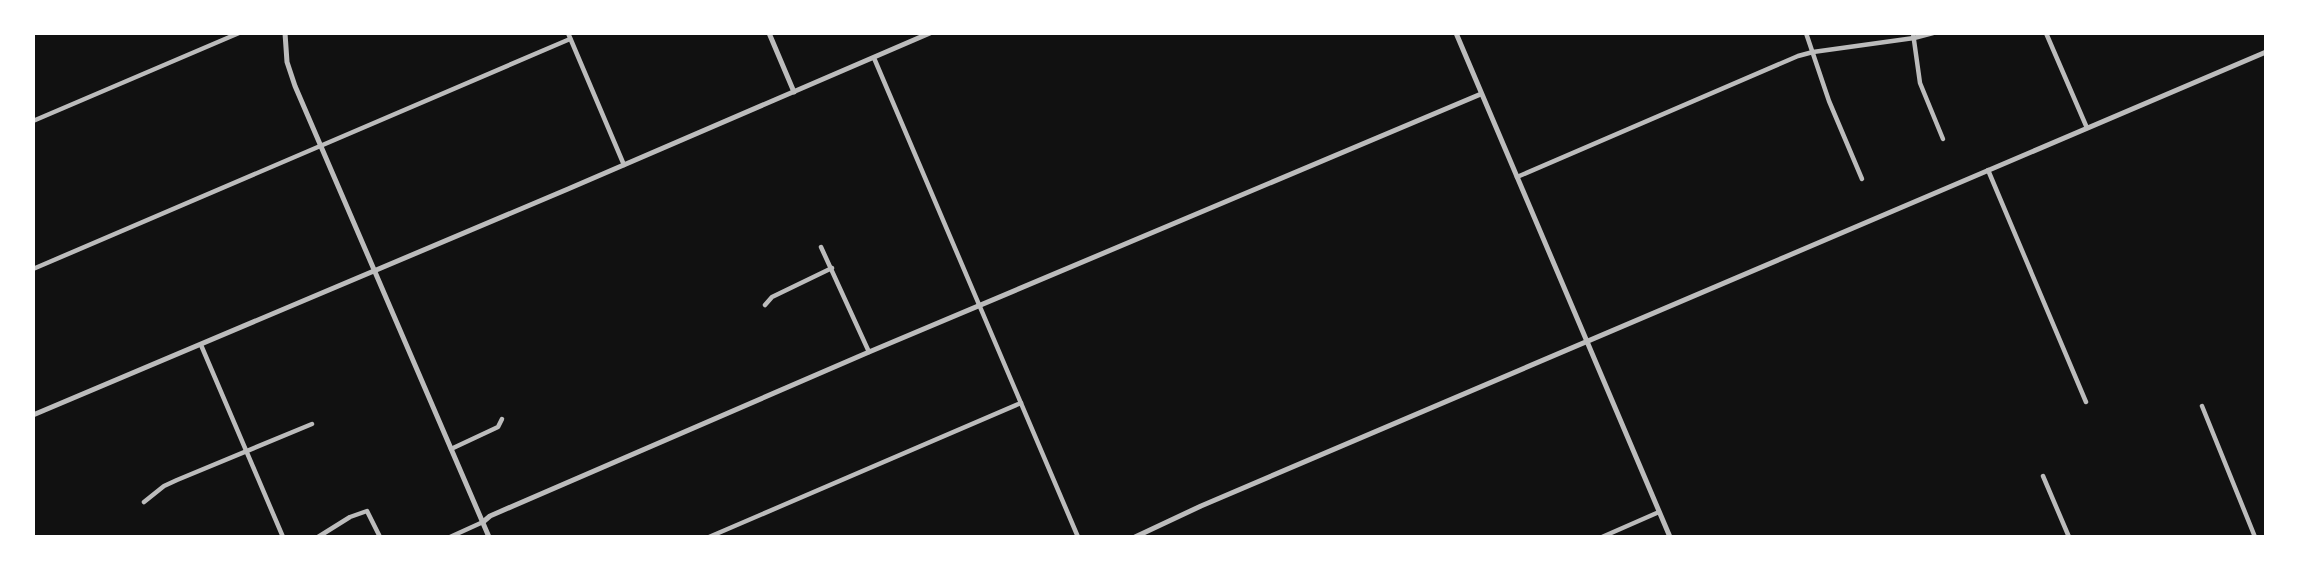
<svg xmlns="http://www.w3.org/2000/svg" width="2299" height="570" font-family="Karla,sans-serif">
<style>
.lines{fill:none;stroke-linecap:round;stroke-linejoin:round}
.minor{stroke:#bcbcbc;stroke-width:4.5}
.tertiary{stroke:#bcbcbc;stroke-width:5}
</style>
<rect width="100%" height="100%" fill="#111"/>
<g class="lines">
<g class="minor">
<polyline points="568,33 624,165"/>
<polyline points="1806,33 1829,101 1862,179"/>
<polyline points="1913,33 1920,83 1943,139"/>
<polyline points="2046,33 2087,128"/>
<polyline points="874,58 1078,537"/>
<polyline points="33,121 239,33"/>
<polyline points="1988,170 2086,402"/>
<polyline points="1517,177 1798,56 1813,52 1914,38 1933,33"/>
<polyline points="821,247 869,352"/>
<polyline points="33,269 570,39"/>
<polyline points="765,305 772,297 832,268"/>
<polyline points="201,345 283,537"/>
<polyline points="2202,406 2255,537"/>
<polyline points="451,449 498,427 502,419"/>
<polyline points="2043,476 2069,537"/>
<polyline points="144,502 164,486 177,480 312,424"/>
<polyline points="318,537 350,517 367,511 380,537"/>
<polyline points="450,537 483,522"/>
<polyline points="709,537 1021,403"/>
<polyline points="1602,537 1659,512"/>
</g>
<g class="tertiary">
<polyline points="285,33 287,62 295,86 489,537"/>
<polyline points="769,33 794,92"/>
<polyline points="1456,33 1670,537"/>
<polyline points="33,415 568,189 930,33"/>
<polyline points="483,522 490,516 869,352 1481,94"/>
<polyline points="1135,537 1201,506 2266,52"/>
</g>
</g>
<rect width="2299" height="570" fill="none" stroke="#ffffff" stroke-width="70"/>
</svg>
